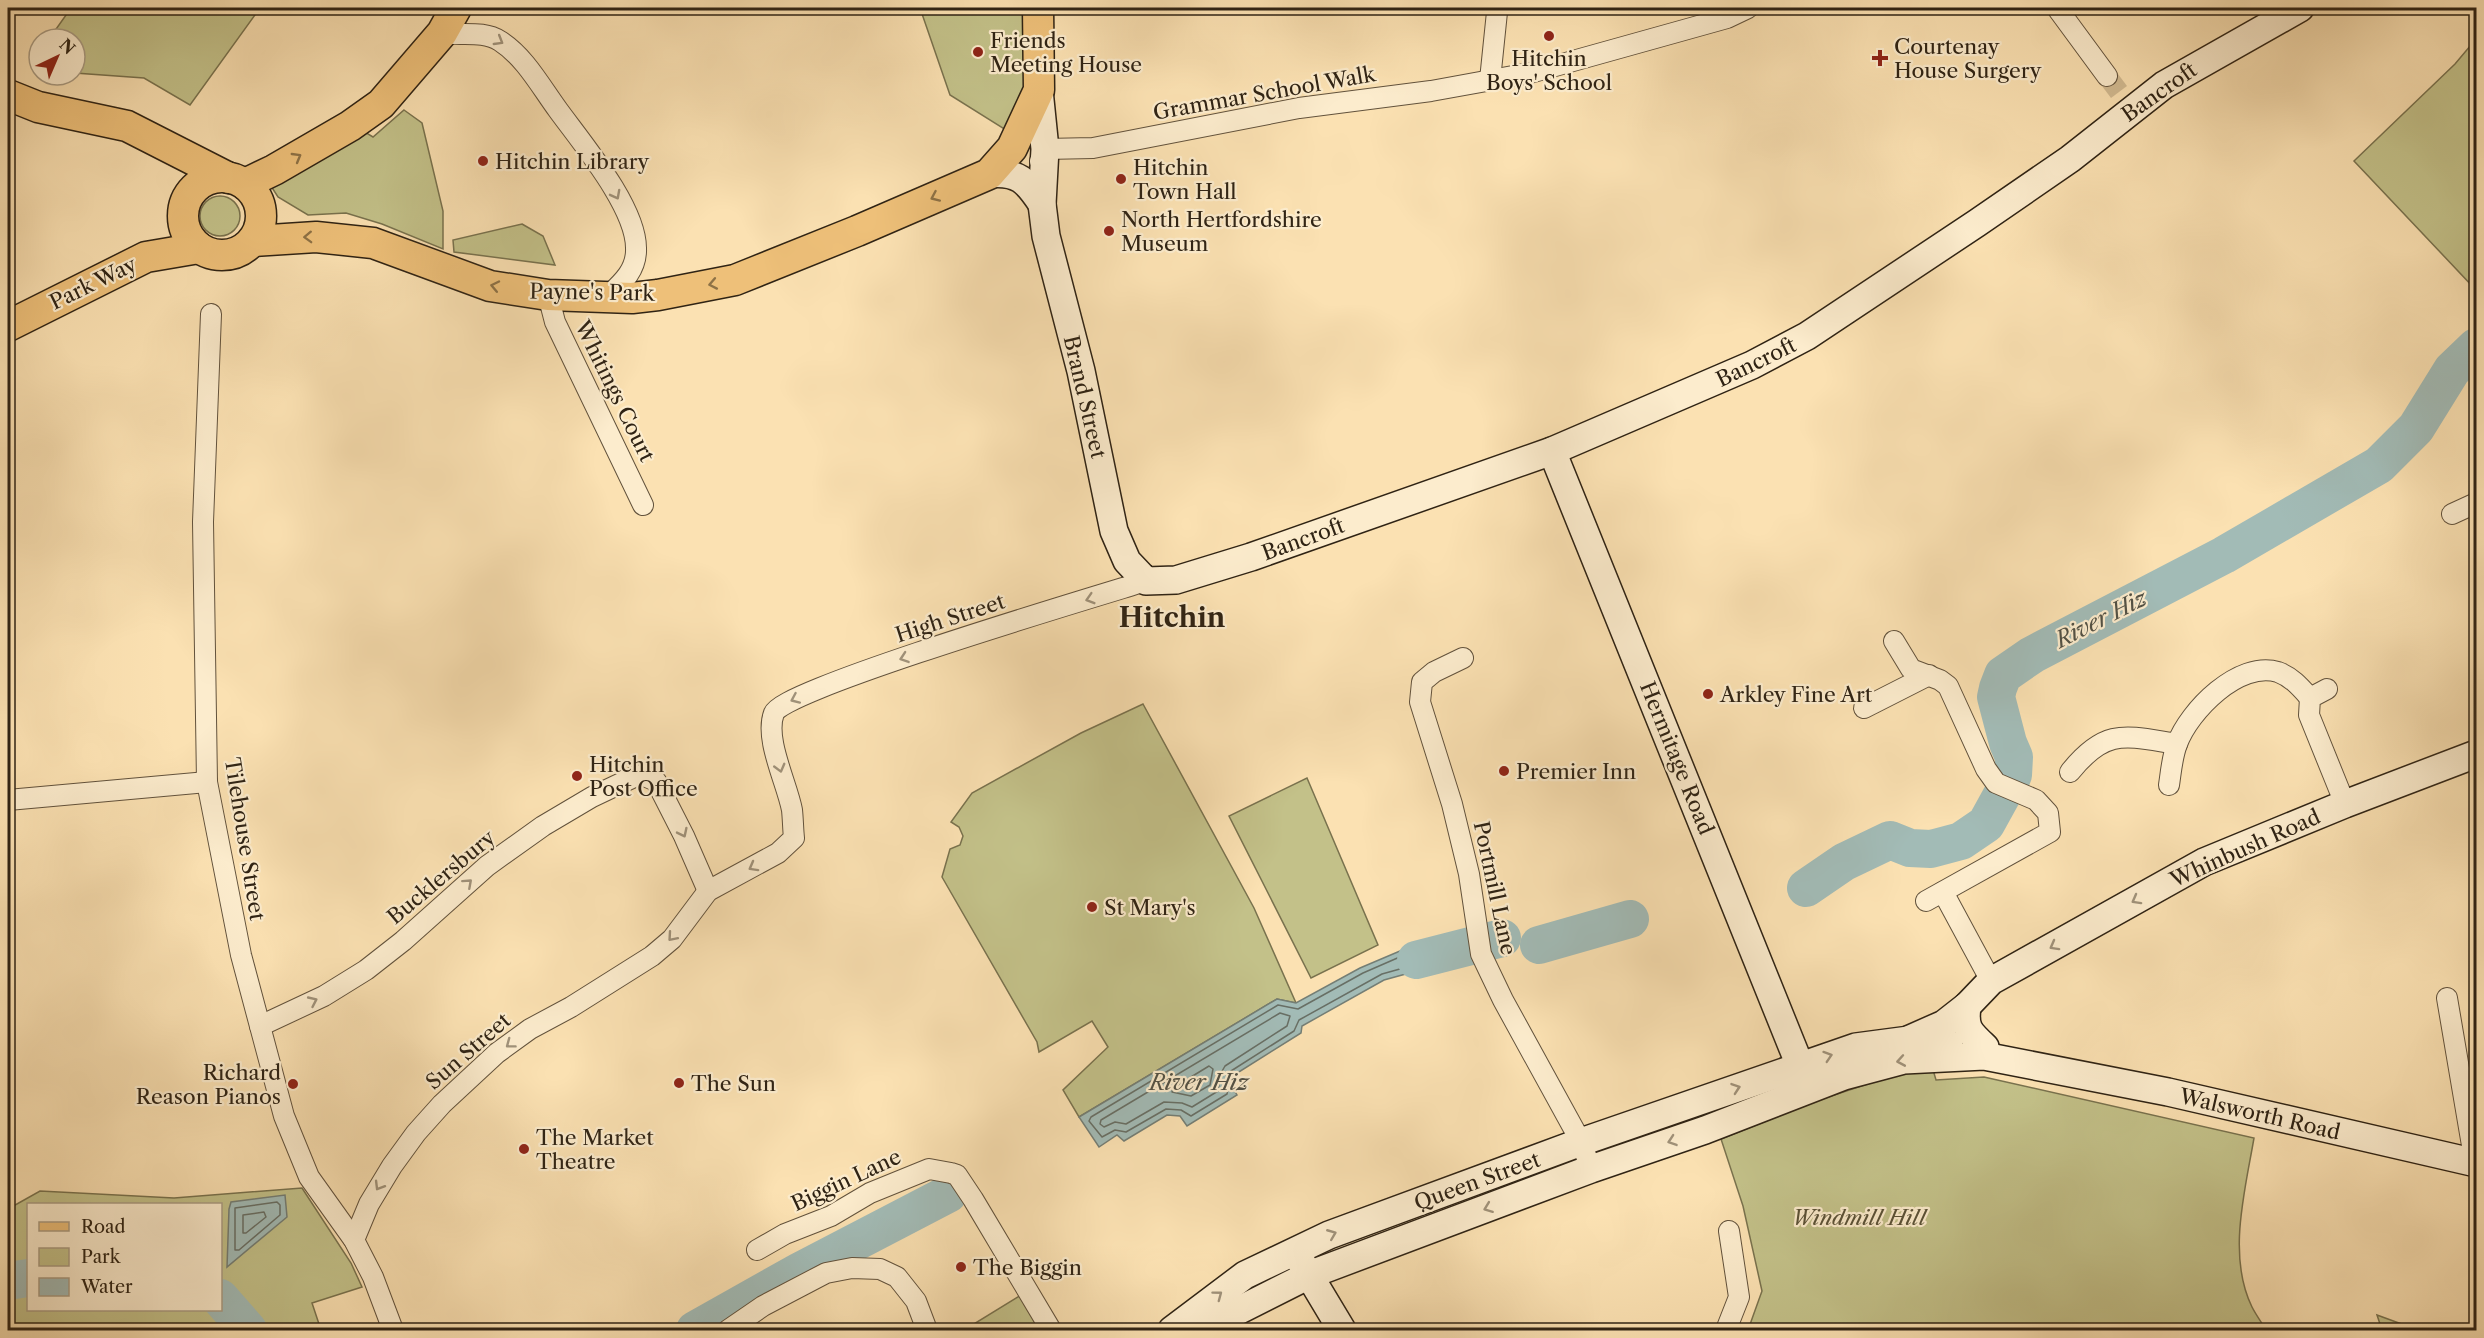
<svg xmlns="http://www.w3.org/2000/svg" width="2484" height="1338" font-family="'Libre Caslon Text',serif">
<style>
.green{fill:#c3c189;stroke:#79724e;stroke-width:1.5;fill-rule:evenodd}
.water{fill:#a2bbb6;stroke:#747e75;stroke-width:1.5}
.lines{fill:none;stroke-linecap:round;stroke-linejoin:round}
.shore{stroke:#686f65;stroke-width:1.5}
.river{stroke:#a2bbb6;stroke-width:38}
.street-tunnel{stroke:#d2bb92;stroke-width:20;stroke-dasharray:20 10;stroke-linecap:butt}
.street-casing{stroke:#62523c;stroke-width:22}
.secondary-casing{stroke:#2f2314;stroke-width:30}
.primary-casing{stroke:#2f2314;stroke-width:33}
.street{stroke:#fceccd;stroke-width:20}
.secondary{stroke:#fceccd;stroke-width:27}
.primary{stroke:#eec079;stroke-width:30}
.oneway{stroke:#a0927a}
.oneway2{stroke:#8e7246}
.poi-dot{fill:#8f2418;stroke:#fceccd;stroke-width:2}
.labels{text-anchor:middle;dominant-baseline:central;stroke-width:4.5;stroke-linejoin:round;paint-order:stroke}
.poi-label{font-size:21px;fill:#2f2314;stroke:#fceccd;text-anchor:start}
.street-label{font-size:21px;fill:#2f2314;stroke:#fceccd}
.park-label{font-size:21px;font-style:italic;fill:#5b5237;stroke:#fceccd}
.water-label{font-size:22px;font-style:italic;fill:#525145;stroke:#fceccd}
.district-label{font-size:27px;font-weight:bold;fill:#2f2314;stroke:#fceccd}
</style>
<rect width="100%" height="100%" fill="#fbe1b2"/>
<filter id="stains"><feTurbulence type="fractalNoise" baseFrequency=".00333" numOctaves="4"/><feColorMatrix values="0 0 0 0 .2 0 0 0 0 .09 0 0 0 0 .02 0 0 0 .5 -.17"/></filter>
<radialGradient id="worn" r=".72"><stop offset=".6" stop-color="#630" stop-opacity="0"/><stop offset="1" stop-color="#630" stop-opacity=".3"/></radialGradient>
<g class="green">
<polygon points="71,8 260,8 190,105 144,78 75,73 75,39 49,39"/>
<polygon points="920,8 1022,8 1032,75 1009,132 950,95"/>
<polygon points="2476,39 2476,290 2354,161 2455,64"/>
<polygon points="404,110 422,123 443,211 443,249 382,224 346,213 308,215 278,197 269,183 365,132 373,137"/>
<circle cx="220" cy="216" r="20"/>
<polygon points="522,224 543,236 555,265 454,252 453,240"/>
<polygon points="1143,704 1254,908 1296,1003 1277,999 1079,1117 1063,1090 1108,1047 1092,1021 1039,1052 1037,1042 942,877 950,849 960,845 963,836 959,827 951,822 972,793 1081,733"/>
<polygon points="1307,778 1378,945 1311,978 1229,816"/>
<path d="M 1931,1063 L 1936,1080 L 1984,1077 L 2254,1138 C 2245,1191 2227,1256 2252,1307 C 2256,1315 2262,1323 2266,1330 L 1748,1330 L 1762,1291 L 1743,1206 L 1721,1139 L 1816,1101 Z"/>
<path d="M 302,1188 L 351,1263 L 362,1287 L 312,1303 L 321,1330 L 8,1330 L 8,1209 L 40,1191 L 174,1198 ZM 28,1204 L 220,1204 L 220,1310 L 28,1310 Z"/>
<polygon points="1021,1295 1042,1330 964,1330"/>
<polygon points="2377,1315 2418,1330 2382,1330"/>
</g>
<g class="water">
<polygon points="1445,938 1456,938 1464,942 1466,949 1460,959 1384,980 1302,1026 1301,1033 1234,1075 1233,1088 1237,1095 1187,1126 1180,1116 1167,1115 1124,1141 1117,1135 1099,1147 1079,1117 1277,999 1296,1003 1360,968 1400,951"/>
<polygon points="285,1195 287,1217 227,1267 229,1209 231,1202"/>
</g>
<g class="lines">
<g class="shore">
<polygon points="1446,944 1458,946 1457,953 1382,974 1299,1020 1294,1031 1231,1071 1227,1094 1191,1116 1181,1110 1166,1109 1126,1132 1115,1130 1102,1137 1089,1121 1091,1117 1278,1005 1298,1009 1363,973 1402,956"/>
<polygon points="1280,1013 1290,1016 1287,1026 1225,1066 1221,1073 1218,1091 1192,1107 1182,1103 1164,1102 1126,1124 1115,1122 1104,1127 1100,1124 1101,1120"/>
<polygon points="1209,1066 1213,1069 1210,1085 1191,1096 1172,1092 1173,1088"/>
<polygon points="277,1202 280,1205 280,1215 239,1250 235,1250 235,1208"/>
<polygon points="264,1212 266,1217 246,1233 243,1233 243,1215"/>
</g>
<g class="river">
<polyline points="1806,888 1844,862 1890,840 1910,848 1931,849 1961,841 1986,824 2013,775 2014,757 2008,743 1996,697 1998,688 2003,675 2032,655 2224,555 2379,465 2416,428 2452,370 2476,347"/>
<polyline points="1539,945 1630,919"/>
<polyline points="1416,960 1502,938"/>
<polyline points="8,1281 28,1278"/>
<polyline points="220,1298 248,1330"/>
<polyline points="695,1330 800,1271 948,1194"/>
</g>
<polyline class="street-tunnel" points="2107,76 2125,100"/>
<g class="street-casing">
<g id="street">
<polyline points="2057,8 2107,76"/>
<path d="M 442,33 C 461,36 483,30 500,41 C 525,57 541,87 558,110 C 582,143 636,207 636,248 C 637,270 622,283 607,297"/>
<polyline points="1490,80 1497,12"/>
<polyline points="1040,161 1045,149 1093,148 1299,108 1431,91 1530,73 1727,18 1748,8"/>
<polyline points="548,295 555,322 643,505"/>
<polyline points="211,314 203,522 207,782 241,955 284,1116 309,1177 354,1240 373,1277 393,1330"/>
<polyline points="2452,514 2476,503"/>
<polyline points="1894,641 1911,669 1940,680 1948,686 1986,769 1996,783 2036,800 2048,813 2050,832 1926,901"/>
<polyline points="1463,658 1434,672 1422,682 1420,702 1452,804 1469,874 1481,954 1503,1000 1581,1142 1591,1169"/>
<polyline points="2327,689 2310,698 2309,715 2345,804"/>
<polyline points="1864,708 1929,675"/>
<path d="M 2070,772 C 2106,727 2126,736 2177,744"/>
<path d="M 2169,785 C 2171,772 2172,757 2177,744 C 2189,711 2239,660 2278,672 C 2292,677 2301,688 2310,698"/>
<polyline points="8,800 207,782"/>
<polyline points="1943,892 1991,981"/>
<polyline points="2447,998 2475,1163"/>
<polyline points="260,1026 324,996 366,970 403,941 487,866 543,826 592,797 634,777 642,775 656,781 684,836 708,891"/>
<path d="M 354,1240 L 369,1204 L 392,1166 L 416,1133 L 442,1104 L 497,1053 L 530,1029 L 571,1007 L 652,956 L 672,939 L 708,891 L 778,853 L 794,838 C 793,829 793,819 792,810 C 787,783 764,739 774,713 C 783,689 1101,595 1146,581"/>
<polyline points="757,1250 785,1234 831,1216 870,1193 929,1169 951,1173 957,1175 973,1199 1051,1330"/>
<polyline points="728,1330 763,1306 826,1273 852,1268 880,1269 897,1277 916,1301 927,1330"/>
<polyline points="1726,1330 1739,1297 1729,1231"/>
</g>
</g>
<g class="secondary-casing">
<g id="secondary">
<polyline points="1039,90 1045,149 1042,204 1046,236 1081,371 1114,531 1127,561 1146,581 1176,580 1251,557 1552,451 1752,365 1807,336 1977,223 2070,159 2164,85 2300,8"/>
<path d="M 989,174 C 1018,171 1027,181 1042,204"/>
<polyline points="1552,451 1807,1083"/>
<path d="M 1967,1006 C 1964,1028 1969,1032 1985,1047"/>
<polyline points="1910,1039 1944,1024 1967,1006 1991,981 2204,862 2345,804 2476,754"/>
<polyline points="1300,1260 1342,1330"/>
<polyline points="1172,1330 1245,1275 1329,1235 1581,1142 1856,1047 1909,1040 1949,1044"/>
<polyline points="1200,1330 1309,1275 1591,1169 1705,1130 1844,1076 1904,1060 1984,1056 2168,1092 2476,1163"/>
</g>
</g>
<g class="primary-casing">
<g id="primary">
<polyline points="8,95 38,107 127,126 229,178"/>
<circle cx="222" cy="216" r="39"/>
<polyline points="245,184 274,170 350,126 381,104 442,33 456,8"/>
<polyline points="253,241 316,237 373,243 490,286 548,295 632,298 658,295 735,280 857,231 989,174 1012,148 1039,90 1038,8"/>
<polyline points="8,326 146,257 199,248"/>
</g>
</g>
<use href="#street" class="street"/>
<use href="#secondary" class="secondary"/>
<use href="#primary" class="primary"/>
</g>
<defs><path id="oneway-chevron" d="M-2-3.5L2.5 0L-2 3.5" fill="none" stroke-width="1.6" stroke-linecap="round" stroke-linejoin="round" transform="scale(1.5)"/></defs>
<g class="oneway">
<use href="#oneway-chevron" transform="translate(499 41) rotate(31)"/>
<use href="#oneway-chevron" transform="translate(616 195) rotate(62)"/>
<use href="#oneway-chevron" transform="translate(1090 599) rotate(163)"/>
<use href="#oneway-chevron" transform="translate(904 658) rotate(161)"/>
<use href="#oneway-chevron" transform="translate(795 699) rotate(156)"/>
<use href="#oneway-chevron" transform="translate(780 768) rotate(75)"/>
<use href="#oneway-chevron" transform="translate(683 833) rotate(64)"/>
<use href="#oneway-chevron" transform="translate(753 867) rotate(151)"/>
<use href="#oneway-chevron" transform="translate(468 883) rotate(-42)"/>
<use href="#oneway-chevron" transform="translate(2136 900) rotate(151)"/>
<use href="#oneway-chevron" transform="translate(672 937) rotate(131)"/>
<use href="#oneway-chevron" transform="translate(2054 946) rotate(151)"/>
<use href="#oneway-chevron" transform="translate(313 1001) rotate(-25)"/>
<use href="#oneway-chevron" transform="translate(510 1044) rotate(143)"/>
<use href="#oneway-chevron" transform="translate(1828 1056) rotate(-18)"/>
<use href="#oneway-chevron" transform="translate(1901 1061) rotate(170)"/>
<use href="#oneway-chevron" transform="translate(1736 1088) rotate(-19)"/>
<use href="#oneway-chevron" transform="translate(1672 1141) rotate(161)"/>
<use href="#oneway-chevron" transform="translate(379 1186) rotate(121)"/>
<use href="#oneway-chevron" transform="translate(1488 1208) rotate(159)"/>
<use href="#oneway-chevron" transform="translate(1332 1234) rotate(-22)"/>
<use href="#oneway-chevron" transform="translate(1218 1295) rotate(-37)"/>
</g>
<g class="oneway2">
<use href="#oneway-chevron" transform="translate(297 157) rotate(-30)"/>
<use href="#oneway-chevron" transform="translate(935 197) rotate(156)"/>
<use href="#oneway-chevron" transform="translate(308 237) rotate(178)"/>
<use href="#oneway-chevron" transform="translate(713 284) rotate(169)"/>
<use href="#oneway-chevron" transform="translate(495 286) rotate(-168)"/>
</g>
<g class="poi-dot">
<circle cx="1549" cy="36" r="6"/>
<circle cx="978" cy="52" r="6"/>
<path d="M1877 49h6v6h6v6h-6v6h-6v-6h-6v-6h6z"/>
<circle cx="483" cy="161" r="6"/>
<circle cx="1121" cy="179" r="6"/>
<circle cx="1109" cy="231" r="6"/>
<circle cx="1708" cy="694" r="6"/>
<circle cx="1504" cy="771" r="6"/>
<circle cx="577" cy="776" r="6"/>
<circle cx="1092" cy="907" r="6"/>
<circle cx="679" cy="1083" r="6"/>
<circle cx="293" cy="1084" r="6"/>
<circle cx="524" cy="1149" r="6"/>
<circle cx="961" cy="1267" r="6"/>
</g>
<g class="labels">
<g class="poi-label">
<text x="990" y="40">Friends<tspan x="990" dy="24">Meeting House</tspan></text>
<text x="1894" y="46">Courtenay<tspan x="1894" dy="24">House Surgery</tspan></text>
<text x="1549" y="58" text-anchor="middle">Hitchin<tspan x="1549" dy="24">Boys' School</tspan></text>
<text x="495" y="161">Hitchin Library</text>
<text x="1133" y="167">Hitchin<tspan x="1133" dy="24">Town Hall</tspan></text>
<text x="1121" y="219">North Hertfordshire<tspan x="1121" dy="24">Museum</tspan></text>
<text x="1720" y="694">Arkley Fine Art</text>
<text x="589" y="764">Hitchin<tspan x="589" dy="24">Post Office</tspan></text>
<text x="1516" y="771">Premier Inn</text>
<text x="1104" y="907">St Mary's</text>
<text x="281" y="1072" text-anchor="end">Richard<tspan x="281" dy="24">Reason Pianos</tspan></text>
<text x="691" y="1083">The Sun</text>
<text x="536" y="1137">The Market<tspan x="536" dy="24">Theatre</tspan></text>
<text x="973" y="1267">The Biggin</text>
</g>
<g class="street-label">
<text transform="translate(2159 92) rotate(-35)">Bancroft</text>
<text transform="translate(1264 93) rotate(-10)">Grammar School Walk</text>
<text transform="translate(93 283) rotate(-26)">Park Way</text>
<text transform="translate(592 292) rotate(1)">Payne's Park</text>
<text transform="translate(1756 362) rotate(-26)">Bancroft</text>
<text transform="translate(615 391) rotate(64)">Whitings Court</text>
<text transform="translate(1085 397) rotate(77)">Brand Street</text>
<text transform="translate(1303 539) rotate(-20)">Bancroft</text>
<text transform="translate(950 618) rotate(-18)">High Street</text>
<text transform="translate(1677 758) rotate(68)">Hermitage Road</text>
<text transform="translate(245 839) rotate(81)">Tilehouse Street</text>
<text transform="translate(2245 848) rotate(-24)">Whinbush Road</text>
<text transform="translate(441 877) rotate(-40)">Bucklersbury</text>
<text transform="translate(1495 888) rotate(78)">Portmill Lane</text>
<text transform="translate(468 1051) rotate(-41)">Sun Street</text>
<text transform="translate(2260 1114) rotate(13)">Walsworth Road</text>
<text transform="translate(846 1180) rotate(-25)">Biggin Lane</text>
<text transform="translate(1477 1181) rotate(-20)">Queen Street</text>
</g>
<g class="park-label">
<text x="1859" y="1217">Windmill Hill</text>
</g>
<g class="water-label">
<text transform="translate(2101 619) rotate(-27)">River Hiz</text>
<text x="1199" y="1082">River Hiz</text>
</g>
<g class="district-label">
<text x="1172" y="617">Hitchin</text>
</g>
</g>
<rect width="2484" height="1338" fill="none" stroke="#fbe1b2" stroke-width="30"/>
<rect x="9" y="9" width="2466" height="1320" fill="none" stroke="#2f2314" stroke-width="3"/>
<rect x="15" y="15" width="2454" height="1308" fill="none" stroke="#2f2314" stroke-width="1.5"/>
<rect x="27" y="1203" width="195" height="108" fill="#fceccd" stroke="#aa9c83" stroke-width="1.5"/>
<rect x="39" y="1222" width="30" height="9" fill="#eec079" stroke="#aa9c83" stroke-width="1.5"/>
<text x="81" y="1233" font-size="18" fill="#2f2314">Road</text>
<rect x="39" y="1248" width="30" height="18" fill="#c3c189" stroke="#aa9c83" stroke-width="1.5"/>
<text x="81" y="1263" font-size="18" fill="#2f2314">Park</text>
<rect x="39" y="1278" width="30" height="18" fill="#a2bbb6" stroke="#aa9c83" stroke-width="1.5"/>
<text x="81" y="1293" font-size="18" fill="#2f2314">Water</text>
<g transform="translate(57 57) rotate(44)"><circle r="28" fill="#fceccd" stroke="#aa9c83" stroke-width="1.5"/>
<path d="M0-4.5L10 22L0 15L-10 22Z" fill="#8f2418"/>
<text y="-9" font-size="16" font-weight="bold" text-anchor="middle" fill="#2f2314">N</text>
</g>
<rect width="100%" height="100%" filter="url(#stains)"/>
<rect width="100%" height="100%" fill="url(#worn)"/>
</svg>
